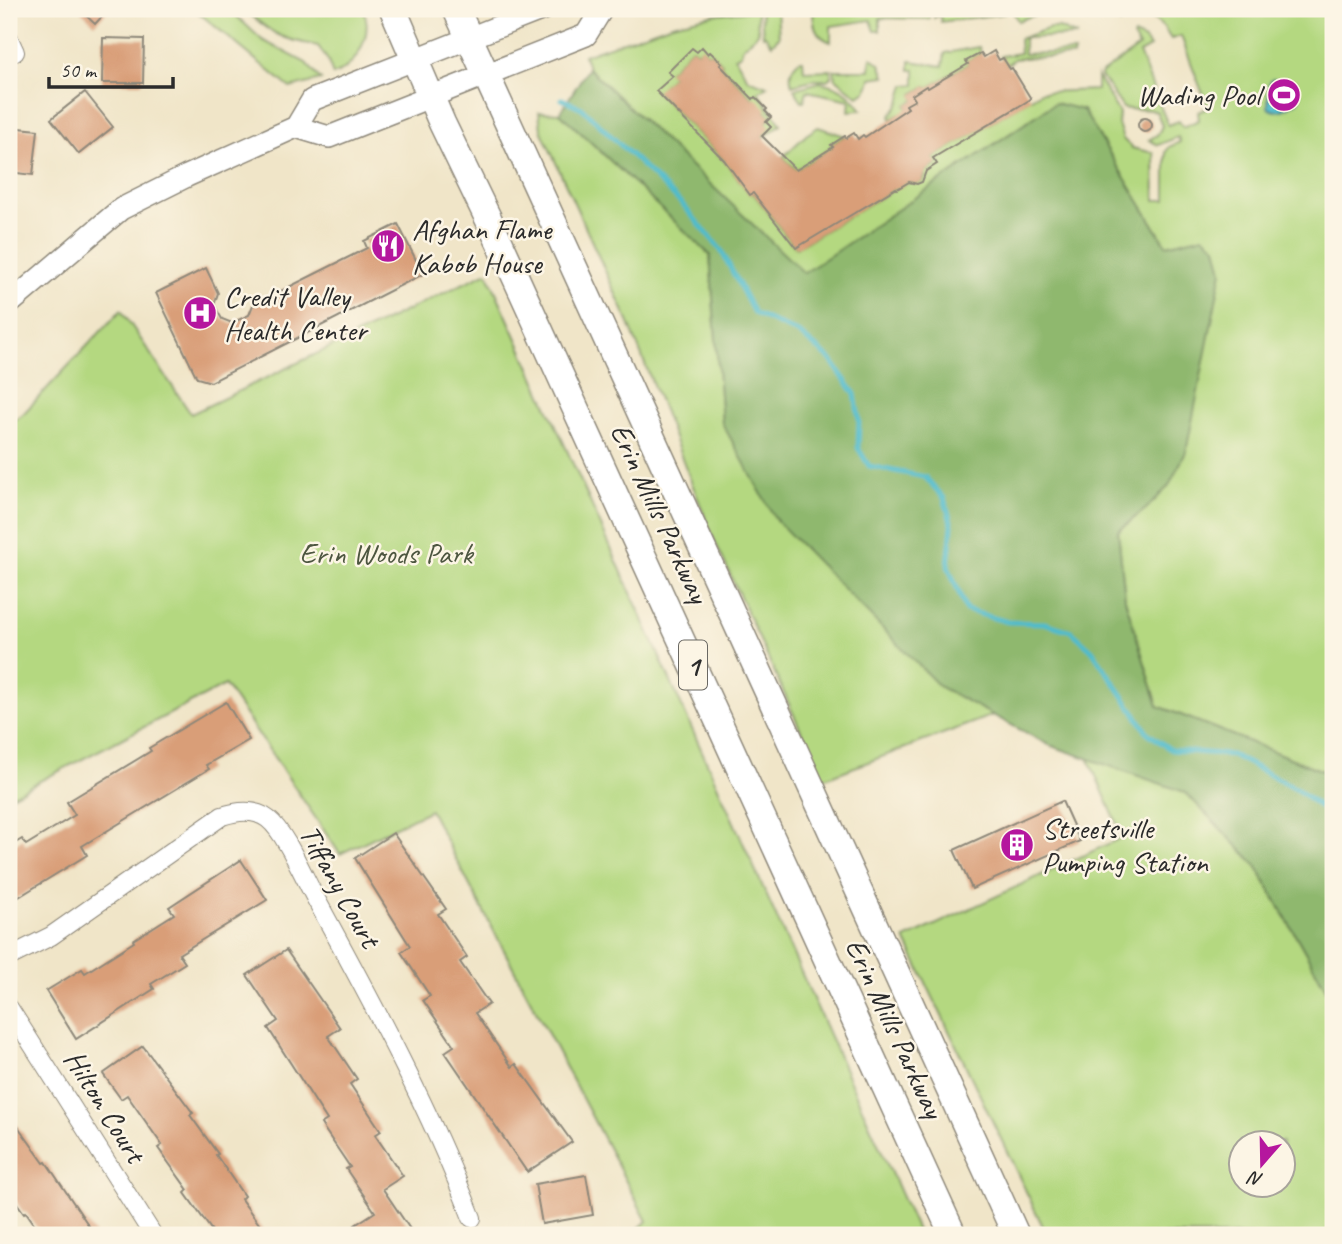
<svg xmlns="http://www.w3.org/2000/svg" width="1342" height="1244" font-family="Caveat,sans-serif">
<style>
.green{fill:#b4d880;stroke:#708256;stroke-width:2;fill-rule:evenodd}
.forest{fill:#8fb86e;stroke:#5d724c;stroke-width:2}
.water{fill:#50bbcc;stroke:#3e737c;stroke-width:2}
.lines{fill:none;stroke-linecap:round;stroke-linejoin:round}
.stream{stroke:#50bbcc;stroke-width:5}
.building{fill:#d99e78}
.minor-casing{stroke:#8e887a;stroke-width:20}
.tertiary-casing{stroke:#8e887a;stroke-width:24}
.primary-casing{stroke:#8e887a;stroke-width:29}
.minor{stroke:#fff;stroke-width:18}
.tertiary{stroke:#fff;stroke-width:21}
.primary{stroke:#fff;stroke-width:26}
.labels{text-anchor:middle;dominant-baseline:central;stroke-width:5;stroke-linejoin:round;paint-order:stroke}
.shield{fill:#fcf5e5;stroke:#6a6863;stroke-width:2}
.shield-label{font-size:28px;font-weight:bold;fill:#2b2b2b}
.poi-label{font-size:30px;fill:#2b2b2b;stroke:#fcf5e5;text-anchor:start}
.street-label{font-size:30px;fill:#2b2b2b;stroke:#fcf5e5}
.park-label{font-size:30px;fill:#4d5640;stroke:#fcf5e5}
</style>
<rect width="100%" height="100%" fill="#fcf5e5"/>
<filter id="ink" filterUnits="userSpaceOnUse"><feTurbulence type="fractalNoise" baseFrequency=".0143" numOctaves="2"/><feDisplacementMap in="SourceGraphic" scale="14" xChannelSelector="R" yChannelSelector="G"/><feConvolveMatrix kernelMatrix="1 2 1 2 8 2 1 2 1" color-interpolation-filters="sRGB"/></filter>
<filter id="wash" filterUnits="userSpaceOnUse"><feTurbulence type="fractalNoise" baseFrequency=".00686" numOctaves="4" result="noise"/><feDisplacementMap in="SourceGraphic" scale="28" xChannelSelector="R" yChannelSelector="G"/><feGaussianBlur stdDeviation="1.57" result="paint"/><feColorMatrix in="noise" values="0 0 0 0 0 0 0 0 0 0 0 0 0 0 0 0 0 1.4 0 .05"/><feComposite in="paint" operator="in"/></filter>
<g filter="url(#wash)">
<rect width="100%" height="100%" fill="#f0e5c8"/>
<g class="green">
<polygon points="194,9 229,9 262,40 306,63 321,80 290,88"/>
<path d="M 244,9 L 331,11 L 363,9 C 374,34 357,66 333,75 L 327,59 L 318,46 C 280,39 272,34 244,9 Z"/>
<path d="M 813,9 L 930,9 L 930,19 L 880,18 L 880,31 L 875,31 L 871,20 L 831,26 L 831,42 C 815,36 813,25 813,9 Z"/>
<path d="M 933,9 L 1131,9 L 1125,19 L 1120,23 L 1115,12 L 1092,10 L 1088,21 C 1058,6 1048,10 1018,21 L 1012,10 L 1001,14 L 941,22 L 940,14 L 934,18 Z"/>
<path d="M 1146,9 L 1333,9 L 1333,775 L 1158,706 L 1125,599 L 1118,531 L 1147,508 L 1166,245 L 1083,110 L 1055,103 L 804,274 L 588,68 L 584,55 L 672,24 L 716,14 L 757,10 L 758,33 L 743,47 L 741,54 L 735,57 L 748,79 L 767,86 L 758,92 L 781,124 L 764,137 L 762,135 L 766,122 L 771,117 L 720,65 L 722,63 L 711,52 L 708,54 L 702,48 L 697,52 L 692,48 L 669,71 L 673,76 L 657,92 L 724,160 L 750,194 L 753,193 L 796,248 L 896,188 L 909,182 L 914,184 L 922,182 L 925,177 L 924,172 L 937,165 L 933,158 L 1041,92 L 1097,90 L 1097,76 L 1119,113 L 1118,124 L 1123,139 L 1132,148 L 1154,153 L 1155,200 L 1166,200 L 1166,152 L 1169,147 L 1180,142 L 1178,137 L 1158,145 L 1149,140 L 1158,134 L 1162,126 L 1157,112 C 1145,106 1135,112 1123,108 L 1101,76 L 1102,73 L 1139,47 L 1133,37 L 1134,35 L 1145,40 L 1150,47 L 1139,53 L 1168,125 L 1179,121 L 1183,127 L 1199,120 L 1198,112 L 1208,108 L 1181,36 L 1171,39 L 1163,27 L 1151,17 L 1151,13 L 1146,12 Z"/>
<polygon points="761,10 777,10 779,37 772,44 765,35 763,36"/>
<polygon points="1050,28 1059,28 1077,36 1024,38 1024,54 1074,52 1073,56 1022,58 1014,59 1007,65 1001,56 1020,53 1019,39"/>
<polygon points="979,47 981,53 967,61 968,64 928,88 926,86 913,94 915,100 906,105 912,115 901,113 891,119 890,116 900,102 905,85 915,85 915,70 910,70 910,61 943,66 945,53"/>
<path d="M 871,57 L 880,64 L 885,76 L 871,78 C 870,87 867,92 858,96 L 835,78 L 834,70 L 870,70 Z"/>
<path d="M 800,60 L 803,60 L 804,71 L 831,70 L 831,77 L 827,80 L 812,80 L 792,85 C 789,75 791,66 800,60 Z"/>
<path d="M 820,82 C 840,86 850,93 862,110 L 849,111 L 850,100 L 807,91 L 804,101 L 802,101 L 794,89 Z"/>
<polygon points="539,112 560,113 710,255 722,423 954,694 993,715 823,779 713,537 628,321 541,130"/>
<polygon points="818,127 845,136 831,145 833,147 796,170 783,157 806,135"/>
<polygon points="487,272 919,1235 632,1235 647,1221 430,810 340,854 225,685 9,797 9,424 23,414 121,310 191,414"/>
<path d="M 1088,758 L 1185,792 L 1256,865 L 1333,1001 L 1333,1235 L 1047,1235 L 905,939 L 1123,837 ZM 1240,1142 L 1282,1142 L 1282,1184 L 1240,1184 Z"/>
</g>
<polygon class="forest" points="588,68 804,273 1055,103 1083,110 1166,245 1203,236 1216,246 1222,271 1186,452 1169,486 1147,508 1118,531 1125,599 1158,706 1333,775 1333,1001 1256,865 1185,792 1049,745 940,687 776,520 722,423 710,255 560,113"/>
<path class="water" d="M 1272,79 C 1281,78 1296,86 1300,94 L 1298,101 C 1289,107 1276,116 1268,107 L 1269,84 Z"/>
<g class="lines">
<polyline class="stream" points="562,99 582,108 683,205 721,250 754,313 800,334 830,359 855,394 859,420 858,448 869,466 925,477 944,498 952,525 948,566 966,610 1008,622 1044,623 1071,631 1092,650 1148,733 1171,750 1232,755 1295,788 1333,817"/>
</g>
<g id="blocks">
<g class="building">
<polygon points="79,9 109,9 95,24"/>
<polygon points="103,38 144,39 143,83 102,83"/>
<polygon points="702,47 708,54 710,52 722,63 720,65 753,99 755,97 767,109 765,111 771,117 766,122 771,127 762,136 796,170 833,147 831,145 845,136 846,138 854,133 858,139 863,135 865,137 908,108 906,105 915,100 912,95 926,86 928,88 968,64 966,61 981,53 984,57 994,51 999,60 1003,58 1010,69 1012,68 1031,99 933,158 937,164 926,171 922,182 917,184 909,182 897,189 896,188 796,248 753,193 750,195 724,160 656,91 673,76 668,72 692,48 697,52"/>
<polygon points="85,92 113,127 79,154 51,119"/>
<circle cx="1145" cy="125" r="7"/>
<polygon points="9,127 38,130 33,175 9,172"/>
<polygon points="398,224 423,274 211,382 197,378 156,293 206,268 218,293 214,305 222,319 232,323 249,315 253,305 367,248 364,241"/>
<polygon points="226,702 249,740 206,765 209,769 82,846 87,855 9,903 9,847 22,839 26,845 75,815 67,802 151,751 149,748"/>
<polygon points="1062,801 1080,841 972,889 954,850"/>
<polygon points="393,833 446,909 438,914 467,957 460,962 489,1004 475,1013 512,1067 516,1064 572,1142 527,1172 445,1052 454,1046 423,1000 430,996 401,952 410,946 355,858"/>
<polygon points="241,860 267,900 179,954 185,963 151,984 154,989 76,1039 46,991 82,969 85,973 134,942 133,940 174,914 169,907"/>
<polygon points="286,950 340,1028 328,1036 357,1079 350,1084 381,1131 375,1135 403,1176 383,1189 414,1235 362,1235 355,1225 375,1212 346,1169 350,1167 321,1124 327,1120 268,1028 278,1021 247,975"/>
<polygon points="143,1046 193,1113 190,1115 218,1154 216,1155 244,1196 241,1199 267,1235 215,1235 185,1193 188,1190 158,1148 162,1145 127,1095 121,1099 103,1074"/>
<polygon points="9,1114 44,1163 46,1162 95,1235 42,1235 26,1212 24,1213 9,1192"/>
<polygon points="586,1175 593,1215 542,1224 535,1184"/>
</g>
</g>
</g>
<g filter="url(#ink)">
<use href="#blocks" fill-opacity="0" stroke="#8e887a" stroke-width="2"/>
<g class="lines">
<g class="minor-casing">
<g id="minor">
<polyline points="9,39 15,52"/>
<path d="M 9,957 L 51,936 L 222,816 C 237,811 254,808 268,819 C 286,833 305,880 317,901 C 373,1004 430,1109 472,1218"/>
<polyline points="9,1008 153,1235"/>
</g>
</g>
<g class="tertiary-casing">
<g id="tertiary">
<polyline points="296,127 329,137 586,35 602,9"/>
<polyline points="9,304 121,209 187,176 296,127 312,100 543,9"/>
</g>
</g>
<g class="primary-casing">
<g id="primary">
<polyline points="393,9 442,123 499,241 953,1235"/>
<polyline points="456,9 1016,1235"/>
</g>
</g>
<use href="#minor" class="minor"/>
<use href="#tertiary" class="tertiary"/>
<use href="#primary" class="primary"/>
</g>
</g>
<defs>
<g id="stadium-disc" transform="scale(1.75)"><circle r="9.5" fill="#b5179e" stroke="#fcf5e5"/><path d="M0-5a6.5 5 0 1 0 0 10a6.5 5 0 1 0 0-10ZM-3.5-1.8h7v3.6h-7Z" fill="#fff"/></g>
<g id="restaurant-disc" transform="scale(1.75)"><circle r="9.5" fill="#b5179e" stroke="#fcf5e5"/><path d="M-5-6h1v4h1v-4h1v4h1v-4h1v5L-1.5 .5V6h-2V.5L-5-1ZM5-6V6H3V1.5H1.5Q1.5-4 5-6Z" fill="#fff"/></g>
<g id="hospital-disc" transform="scale(1.75)"><circle r="9.5" fill="#b5179e" stroke="#fcf5e5"/><path d="M-5-5h3v3.5h4V-5h3V5h-3V1.5h-4V5h-3Z" fill="#fff"/></g>
<g id="building-disc" transform="scale(1.75)"><circle r="9.5" fill="#b5179e" stroke="#fcf5e5"/><path d="M-4-6H4V6H1V3H-1V6H-4ZM-2.5-4.3h1.7v1.8h-1.7ZM.8-4.3h1.7v1.8H.8ZM-2.5-1h1.7V.8h-1.7ZM.8-1h1.7V.8H.8Z" fill="#fff"/></g>
</defs>
<g fill-rule="evenodd">
<use href="#stadium-disc" x="1284" y="95"/>
<use href="#restaurant-disc" x="388" y="246"/>
<use href="#hospital-disc" x="200" y="313"/>
<use href="#building-disc" x="1017" y="845"/>
</g>
<g class="labels">
<rect class="shield" x="679" y="640.5" width="28" height="49" rx="5"/>
<g class="shield-label">
<text x="693" y="665">1</text>
</g>
<g class="poi-label">
<text x="1260" y="95" text-anchor="end">Wading Pool</text>
<text x="412" y="229">Afghan Flame<tspan x="412" dy="34">Kabob House</tspan></text>
<text x="224" y="296">Credit Valley<tspan x="224" dy="34">Health Center</tspan></text>
<text x="1042" y="828">Streetsville<tspan x="1042" dy="34">Pumping Station</tspan></text>
</g>
<g class="street-label">
<text transform="translate(660 513) rotate(65)">Erin Mills Parkway</text>
<text transform="translate(340 886) rotate(61)">Tiffany Court</text>
<text transform="translate(895 1028) rotate(65)">Erin Mills Parkway</text>
<text transform="translate(105 1106) rotate(58)">Hilton Court</text>
</g>
<g class="park-label">
<text x="386" y="553">Erin Woods Park</text>
</g>
</g>
<rect width="1342" height="1244" fill="none" stroke="#fcf5e5" stroke-width="35"/>
<g transform="translate(1262 1164) rotate(200)"><circle r="33" fill="#fcf5e5" stroke="#a8a49b" stroke-width="2"/>
<path d="M0-5L12 26L0 18L-12 26Z" fill="#b5179e"/>
<text y="-10" font-size="19" font-weight="bold" text-anchor="middle" fill="#2b2b2b">N</text>
</g>
<path d="M49 77v10h124v-10" fill="none" stroke="#2b2b2b" stroke-width="3.5"/>
<text x="60" y="77" font-size="21" fill="#2b2b2b" stroke="#fcf5e5" stroke-width="5" paint-order="stroke">50 m</text>
</svg>
